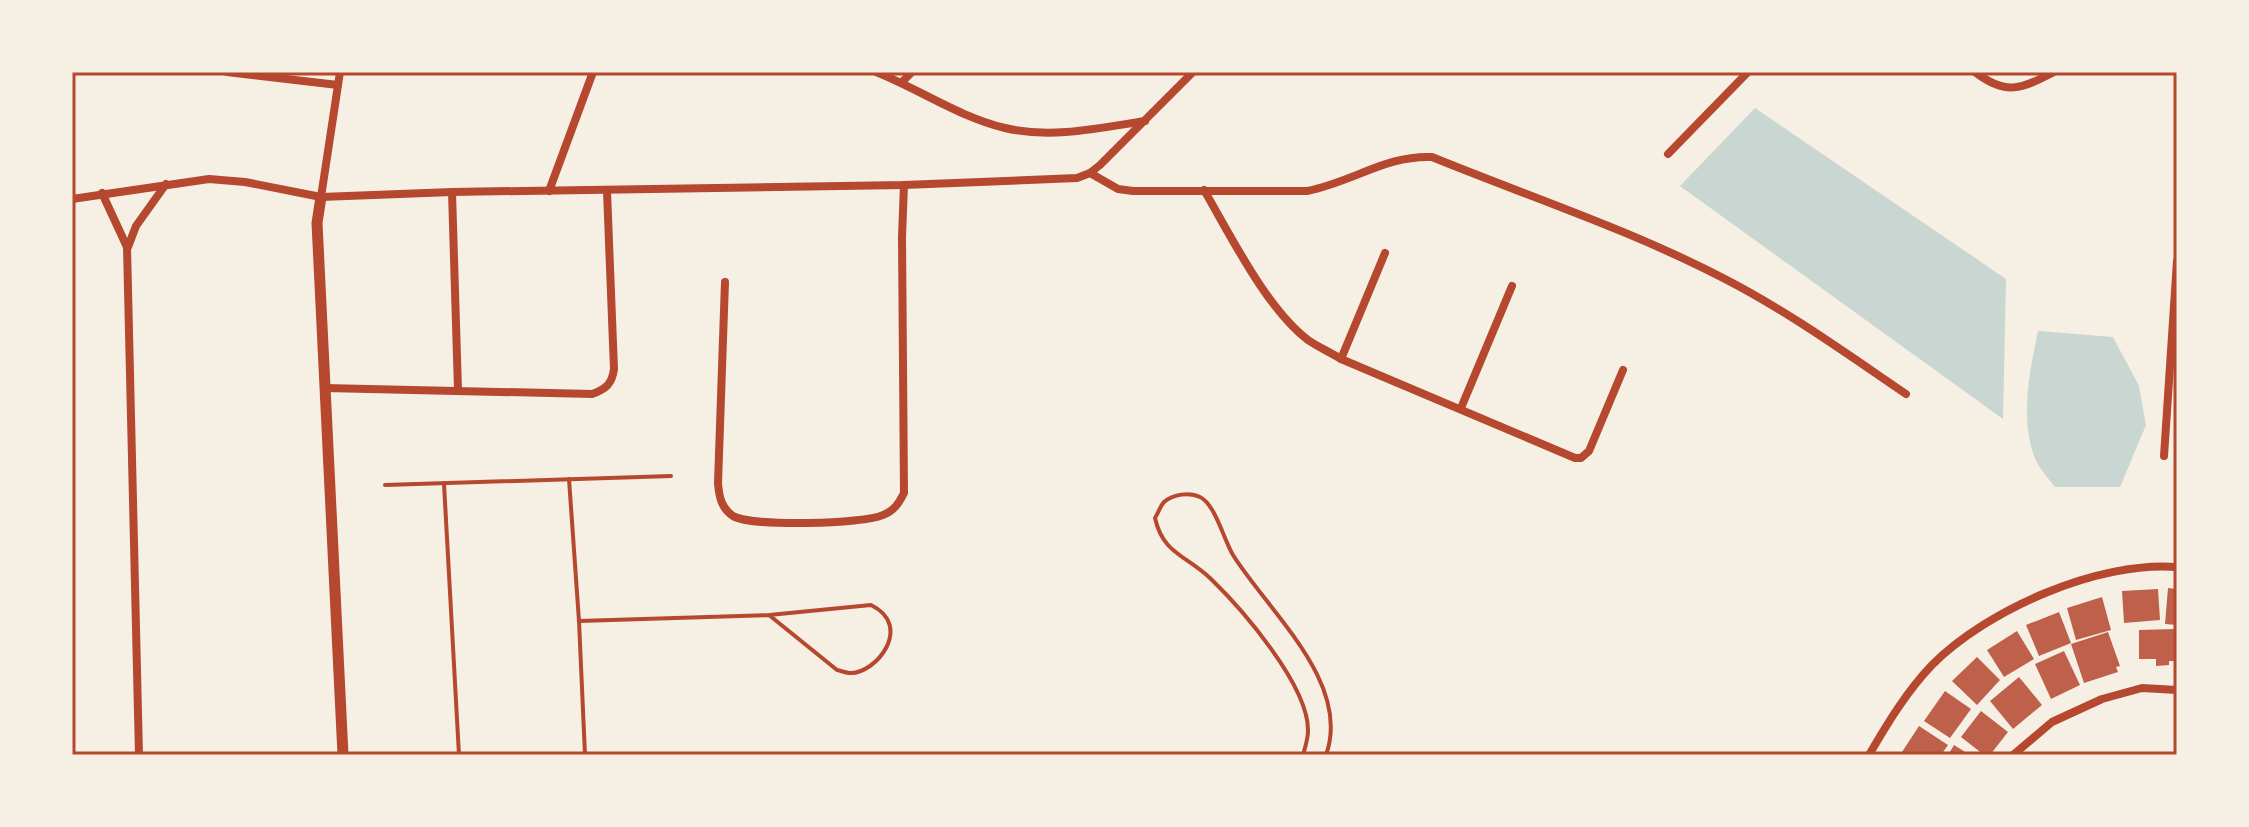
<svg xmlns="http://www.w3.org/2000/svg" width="2249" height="827" font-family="'Space Grotesk',sans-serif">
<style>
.water{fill:#c9d6d2}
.building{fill:#bf614a}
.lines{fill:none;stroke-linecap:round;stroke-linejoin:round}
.service{stroke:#b5482f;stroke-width:4}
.minor{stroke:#b5482f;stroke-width:8}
.tertiary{stroke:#b5482f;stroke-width:11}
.neatline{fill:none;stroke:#b5482f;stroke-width:3}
</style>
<rect width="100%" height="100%" fill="#f6efe4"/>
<g class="water">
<polygon points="1755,108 2006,279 2003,419 1680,186"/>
<path d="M 2038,331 L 2113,337 L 2139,386 L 2146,425 L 2120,487 L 2055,487 C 2048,478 2038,467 2034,456 C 2020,416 2030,370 2038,331 Z"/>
</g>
<g class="building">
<polygon points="2168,588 2177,589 2177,625 2165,624"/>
<polygon points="2158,589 2160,620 2124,623 2122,591"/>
<polygon points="2102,597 2111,630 2076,640 2067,608"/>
<polygon points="2059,612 2071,643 2039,656 2026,625"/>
<polygon points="2175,629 2175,661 2169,661 2169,665 2156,666 2156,659 2139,659 2139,630"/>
<polygon points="2017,631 2034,659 2004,677 1987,650"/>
<polygon points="2108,632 2120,666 2116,667 2118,672 2084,683 2071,644"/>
<polygon points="2064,651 2080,685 2051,699 2035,664"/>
<polygon points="1977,657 2000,680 1977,705 1952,681"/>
<polygon points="2019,677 2042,705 2013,729 1990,701"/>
<polygon points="1945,691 1971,709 1950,738 1924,721"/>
<polygon points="1981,711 2008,732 1990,755 1984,755 1961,737"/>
<polygon points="1919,726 1948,745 1941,755 1900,755"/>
<polygon points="1954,745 1970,755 1948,755"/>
</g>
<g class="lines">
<g class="service">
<polyline points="569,479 579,621 585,755"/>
<polyline points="444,484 459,755"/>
<polyline points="385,485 671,476"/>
<path d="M 579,621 L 769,615 L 871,605 C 914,626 876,674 850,673 C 846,673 842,671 837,670 L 769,615"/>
<path d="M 1303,755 C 1305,748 1308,739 1308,731 C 1309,686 1242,609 1211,579 C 1186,555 1163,554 1155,518 C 1158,513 1161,505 1164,502 C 1173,494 1190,492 1200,497 C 1215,504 1224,540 1233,555 C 1268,611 1352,683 1326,755"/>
</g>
<g class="minor">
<polyline points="227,72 338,85"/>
<path d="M 876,72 C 919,89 959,117 1005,128 C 1050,139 1100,128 1145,121"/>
<path d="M 1975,72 C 2006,96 2021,89 2054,72"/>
<polyline points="902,82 912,72"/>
<polyline points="1668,154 1748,72"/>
<path d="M 1090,173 L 1118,189 L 1133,191 L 1307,191 C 1353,182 1386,155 1432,157 C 1530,197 1631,230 1725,279 C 1789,312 1847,354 1906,394"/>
<path d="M 1204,190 C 1231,236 1266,308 1308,340 C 1318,347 1330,352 1341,359 L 1575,458 L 1581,458 L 1589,451 L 1623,370"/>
<polyline points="549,191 593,72"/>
<polyline points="452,192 458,390"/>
<polyline points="102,193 127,247 139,755"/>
<polyline points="321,197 340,72"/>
<polyline points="72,199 209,179 245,182 321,197 452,192 904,185 1077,178 1090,173 1100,165 1193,72"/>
<polyline points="128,247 136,226 166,184"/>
<path d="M 725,282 L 718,483 C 719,496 721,508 733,516 C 751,527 864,524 883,515 C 894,511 899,503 904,493 L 902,237 L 904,185"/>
<polyline points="1341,359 1385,253"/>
<path d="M 325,388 L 592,394 C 606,389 612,384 614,369 L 607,191"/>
<polyline points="1461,408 1512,286"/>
<polyline points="2164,456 2177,261"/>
<path d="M 1869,755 C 1887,724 1907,691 1932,665 C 1988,609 2098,561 2177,567"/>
<polyline points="2013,755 2052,722 2102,699 2142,688 2177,690"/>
</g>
<polyline class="tertiary" points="321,197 317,223 343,755"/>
</g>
<rect width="2249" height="827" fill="none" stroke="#f6efe4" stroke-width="148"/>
<rect x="74" y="74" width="2101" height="679" class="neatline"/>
</svg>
